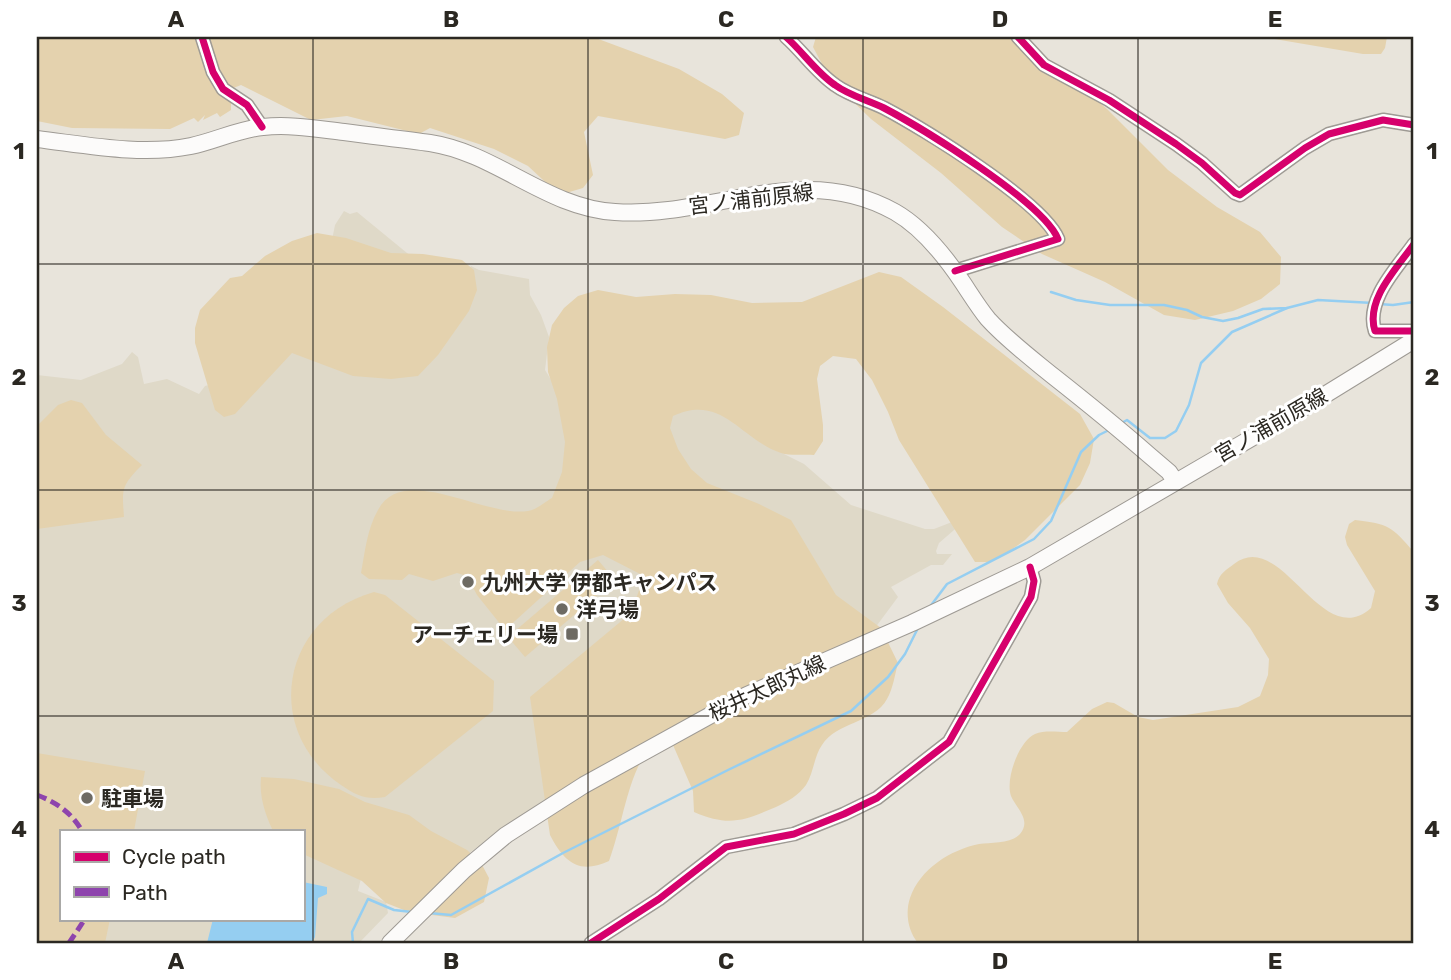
<svg xmlns="http://www.w3.org/2000/svg" width="1451" height="980" font-family="Rubik,'Noto Sans JP',sans-serif">
<style>
.built{fill:#dfd9c8;fill-rule:evenodd}
.green{fill:#e4d2ae}
.water{fill:#95cef1}
.lines{fill:none;stroke-linecap:round;stroke-linejoin:round}
.stream{stroke:#95cef1;stroke-width:2.5}
.minor-casing{stroke:#9e9a94;stroke-width:15}
.major-casing{stroke:#9e9a94;stroke-width:18}
.minor{stroke:#fcfbfa;stroke-width:12}
.major{stroke:#fcfbfa;stroke-width:16}
.quiet{stroke:#8e44ad;stroke-width:5;stroke-dasharray:10 5;stroke-linecap:butt}
.cycleway-casing{stroke:#fff;stroke-width:11}
.cycleway{stroke:#d6006c;stroke-width:7}
.grid{fill:none;stroke:#2b2822;stroke-width:2;stroke-opacity:0.55}
.poi-dot{fill:#6d6a63;stroke:#fff;stroke-width:2.5}
.labels{text-anchor:middle;dominant-baseline:central;stroke-width:6;stroke-linejoin:round;paint-order:stroke}
.street-label{font-size:21px;fill:#2b2822;stroke:#fff}
.poi-label{font-size:21px;font-weight:bold;fill:#2b2822;stroke:#fff;text-anchor:start}
.neatline{fill:none;stroke:#2b2822;stroke-width:2.5}
.grid-label{font-size:23px;text-anchor:middle;font-weight:bold;fill:#2b2822}
</style>
<rect width="100%" height="100%" fill="#e8e4db"/>
<path class="built" d="M 344,211 L 350,214 L 357,212 L 418,262 L 468,272 L 471,266 L 479,270 L 529,279 L 530,295 L 541,315 L 549,337 L 545,370 L 572,414 L 637,366 L 773,439 L 784,454 L 804,464 L 851,505 L 925,529 L 934,529 L 952,522 L 961,524 L 939,543 L 936,551 L 937,554 L 952,554 L 943,565 L 931,565 L 891,587 L 898,597 L 872,632 L 566,786 L 504,827 L 452,866 L 362,874 L 358,891 L 386,902 L 388,913 L 359,943 L 37,943 L 37,375 L 81,380 L 122,364 L 132,352 L 138,357 L 144,384 L 167,379 L 199,394 L 205,386 L 209,385 L 331,245 L 335,225 ZM 61,831 L 303,831 L 303,919 L 61,919 Z"/>
<g class="green">
<polygon points="37,37 593,37 679,69 722,94 744,113 739,135 725,139 598,116 584,132 593,175 583,188 566,193 556,192 528,166 494,149 430,128 419,134 347,116 311,120 241,85 231,89 231,110 220,117 217,113 203,120 205,115 198,122 194,118 170,129 72,128 37,121"/>
<polygon points="816,37 1017,37 1054,64 1107,109 1168,170 1217,207 1260,232 1281,257 1280,284 1261,299 1233,311 1195,320 1164,315 1105,282 1042,254 1002,227 941,173 871,119 830,79 813,47"/>
<polygon points="1263,37 1387,37 1385,48 1381,54 1363,54"/>
<polygon points="317,233 346,238 391,253 423,254 462,260 474,270 477,290 469,311 438,355 418,376 391,379 353,376 292,353 235,414 224,417 215,410 195,343 195,328 200,310 230,278 242,276 265,256 292,241"/>
<path d="M 879,272 L 901,277 L 943,307 L 1080,414 L 1094,439 L 1090,463 L 1080,485 L 1025,540 L 1001,557 L 988,562 L 975,562 L 899,440 L 888,412 L 872,380 L 856,359 L 833,356 L 820,366 L 817,379 L 823,425 L 823,441 L 814,455 C 804,454 790,456 781,453 C 740,439 722,393 673,416 L 670,428 L 678,449 L 691,469 L 707,483 L 759,504 L 791,520 L 836,595 L 881,628 L 898,663 C 895,674 893,689 887,699 C 874,723 836,722 822,745 C 814,756 814,772 806,785 C 799,795 787,802 776,807 C 743,821 729,827 694,812 L 693,791 L 673,745 L 658,738 C 652,746 646,753 641,761 C 626,789 621,829 609,861 C 579,875 564,862 550,835 L 530,697 L 631,613 L 644,576 L 603,555 L 580,562 L 505,630 L 477,595 L 467,576 L 457,573 L 433,581 L 409,574 L 402,580 L 369,579 L 361,573 C 365,552 367,529 378,510 C 404,462 484,518 528,511 C 536,510 545,502 552,498 L 562,472 L 565,442 L 557,399 L 548,372 L 547,347 L 552,325 L 564,308 L 578,296 L 598,290 L 636,297 L 675,294 L 711,295 L 752,303 L 802,302 Z"/>
<path d="M 71,400 L 82,403 L 106,435 L 142,465 C 121,486 122,489 124,517 L 37,529 L 37,426 L 58,405 Z"/>
<path d="M 1355,520 C 1389,524 1391,526 1414,552 L 1414,943 L 918,943 C 908,931 905,913 910,898 C 920,869 950,850 979,844 C 991,842 1011,844 1020,834 C 1032,820 1016,808 1011,796 C 1005,779 1019,741 1035,734 C 1044,730 1057,732 1067,732 L 1092,709 L 1107,702 L 1114,703 L 1138,717 L 1153,720 L 1238,707 L 1260,696 L 1268,675 L 1269,659 L 1250,628 L 1228,603 L 1217,584 C 1219,574 1226,570 1234,564 C 1282,527 1321,653 1371,608 L 1375,591 L 1347,545 L 1345,537 L 1349,524 Z"/>
<polygon points="598,560 615,580 525,657 508,637"/>
<path d="M 374,592 L 385,595 L 494,681 L 493,711 L 385,797 C 367,800 357,796 341,785 C 261,730 281,618 374,592 Z"/>
<polygon points="37,753 145,771 134,831 61,831 61,919 110,919 105,943 37,943"/>
<path d="M 261,777 L 294,779 L 339,789 L 365,802 L 409,815 L 431,831 L 467,850 L 481,863 L 489,878 L 484,902 L 455,918 L 409,912 L 386,903 L 362,881 L 303,854 L 303,831 L 273,831 C 265,814 259,796 261,777 Z"/>
</g>
<polygon class="water" points="303,882 327,887 327,894 318,898 315,937 312,943 207,943 213,919 303,919"/>
<g class="lines">
<g class="stream">
<polyline points="1051,292 1076,300 1110,305 1164,305 1187,310 1202,317 1223,321 1238,318 1263,309 1287,308 1318,300 1373,303"/>
<polyline points="1379,304 1393,305 1414,302"/>
<polyline points="1120,424 1127,420 1150,438 1165,438 1176,431 1189,405 1201,363 1232,332 1287,308"/>
<polyline points="929,608 947,584 1034,539 1051,521 1081,452 1099,435 1111,429"/>
<polyline points="429,913 451,915 563,853 728,770 851,711 888,677 905,654 919,626"/>
<polyline points="353,943 352,932 368,899 394,910 412,912"/>
</g>
<g class="minor-casing">
<g id="minor">
<polyline points="202,37 213,72 223,89 247,105 262,127"/>
<path d="M 786,37 C 803,52 816,72 835,85 C 850,96 868,100 884,108 C 922,128 1043,202 1058,239 L 955,271"/>
<polyline points="1018,37 1044,65 1109,100 1176,144 1202,163 1235,193 1240,195 1305,148 1329,134 1383,120 1414,125"/>
<path d="M 1414,244 C 1397,268 1365,300 1375,331 L 1414,331"/>
<polyline points="591,943 659,899 726,847 794,834 844,814 877,798 949,742 1031,597 1034,581 1030,567"/>
</g>
</g>
<g class="major-casing">
<g id="major">
<path d="M 37,139 C 87,145 141,156 191,146 C 215,141 239,129 263,127 C 290,124 318,129 344,132 C 373,136 402,139 430,143 C 496,153 547,208 615,212 C 712,219 801,159 895,212 C 923,228 945,256 963,283 C 971,295 979,308 988,319 C 1007,340 1031,358 1053,376 C 1086,402 1118,428 1149,455 L 1169,472 L 1175,481"/>
<polyline points="390,943 464,870 506,835 584,785 747,695 912,623 1030,567 1315,401 1414,340"/>
</g>
</g>
<use href="#minor" class="minor"/>
<use href="#major" class="major"/>
<g class="quiet">
<path d="M 37,795 C 56,802 72,813 82,831"/>
<polyline points="69,943 85,919"/>
</g>
<g class="cycleway-casing">
<g id="cycleway">
<polyline points="202,37 213,72 223,89 247,105 262,127"/>
<path d="M 786,37 C 803,52 816,72 835,85 C 850,96 868,100 884,108 C 922,128 1043,202 1058,239 L 955,271"/>
<polyline points="1018,37 1044,65 1109,100 1176,144 1202,163 1235,193 1240,195 1305,148 1329,134 1383,120 1414,125"/>
<path d="M 1414,244 C 1397,268 1365,300 1375,331 L 1414,331"/>
<polyline points="591,943 659,899 726,847 794,834 844,814 877,798 949,742 1031,597 1034,581 1030,567"/>
</g>
</g>
<use href="#cycleway" class="cycleway"/>
</g>
<path class="grid" d="M 313,37 L 313,943M 588,37 L 588,943M 863,37 L 863,943M 1138,37 L 1138,943M 37,264 L 1414,264M 37,490 L 1414,490M 37,716 L 1414,716"/>
<g class="poi-dot">
<circle cx="468" cy="582" r="7"/>
<circle cx="562" cy="609" r="7"/>
<rect x="565" y="627" width="14" height="14" rx="3.5"/>
<circle cx="87" cy="798" r="7"/>
</g>
<g class="labels">
<g class="street-label">
<text transform="translate(751 199) rotate(-7)">宮ノ浦前原線</text>
<text transform="translate(1271 425) rotate(-30)">宮ノ浦前原線</text>
<text transform="translate(767 688) rotate(-25)">桜井太郎丸線</text>
</g>
<g class="poi-label">
<text x="482" y="582">九州大学 伊都キャンパス</text>
<text x="576" y="609">洋弓場</text>
<text x="558" y="634" text-anchor="end">アーチェリー場</text>
<text x="101" y="798">駐車場</text>
</g>
</g>
<rect width="1451" height="980" fill="none" stroke="#ffffff" stroke-width="77"/>
<rect x="60" y="830" width="245" height="91" fill="#ffffff" stroke="#aaa9a7" stroke-width="2"/>
<rect x="74" y="852" width="35" height="10" fill="#d6006c" stroke="#aaa9a7" stroke-width="2"/>
<text x="122" y="864" font-size="21" fill="#2b2822">Cycle path</text>
<rect x="74" y="887" width="35" height="10" fill="#8e44ad" stroke="#aaa9a7" stroke-width="2"/>
<text x="122" y="900" font-size="21" fill="#2b2822">Path</text>
<rect x="38" y="38" width="1374" height="904" class="neatline"/>
<g class="grid-label">
<text x="176" y="27">A</text>
<text x="451" y="27">B</text>
<text x="726" y="27">C</text>
<text x="1000" y="27">D</text>
<text x="1275" y="27">E</text>
<text x="19" y="159">1</text>
<text x="1432" y="159">1</text>
<text x="19" y="385">2</text>
<text x="1432" y="385">2</text>
<text x="19" y="611">3</text>
<text x="1432" y="611">3</text>
<text x="19" y="837">4</text>
<text x="1432" y="837">4</text>
<text x="176" y="969">A</text>
<text x="451" y="969">B</text>
<text x="726" y="969">C</text>
<text x="1000" y="969">D</text>
<text x="1275" y="969">E</text>
</g>
</svg>
